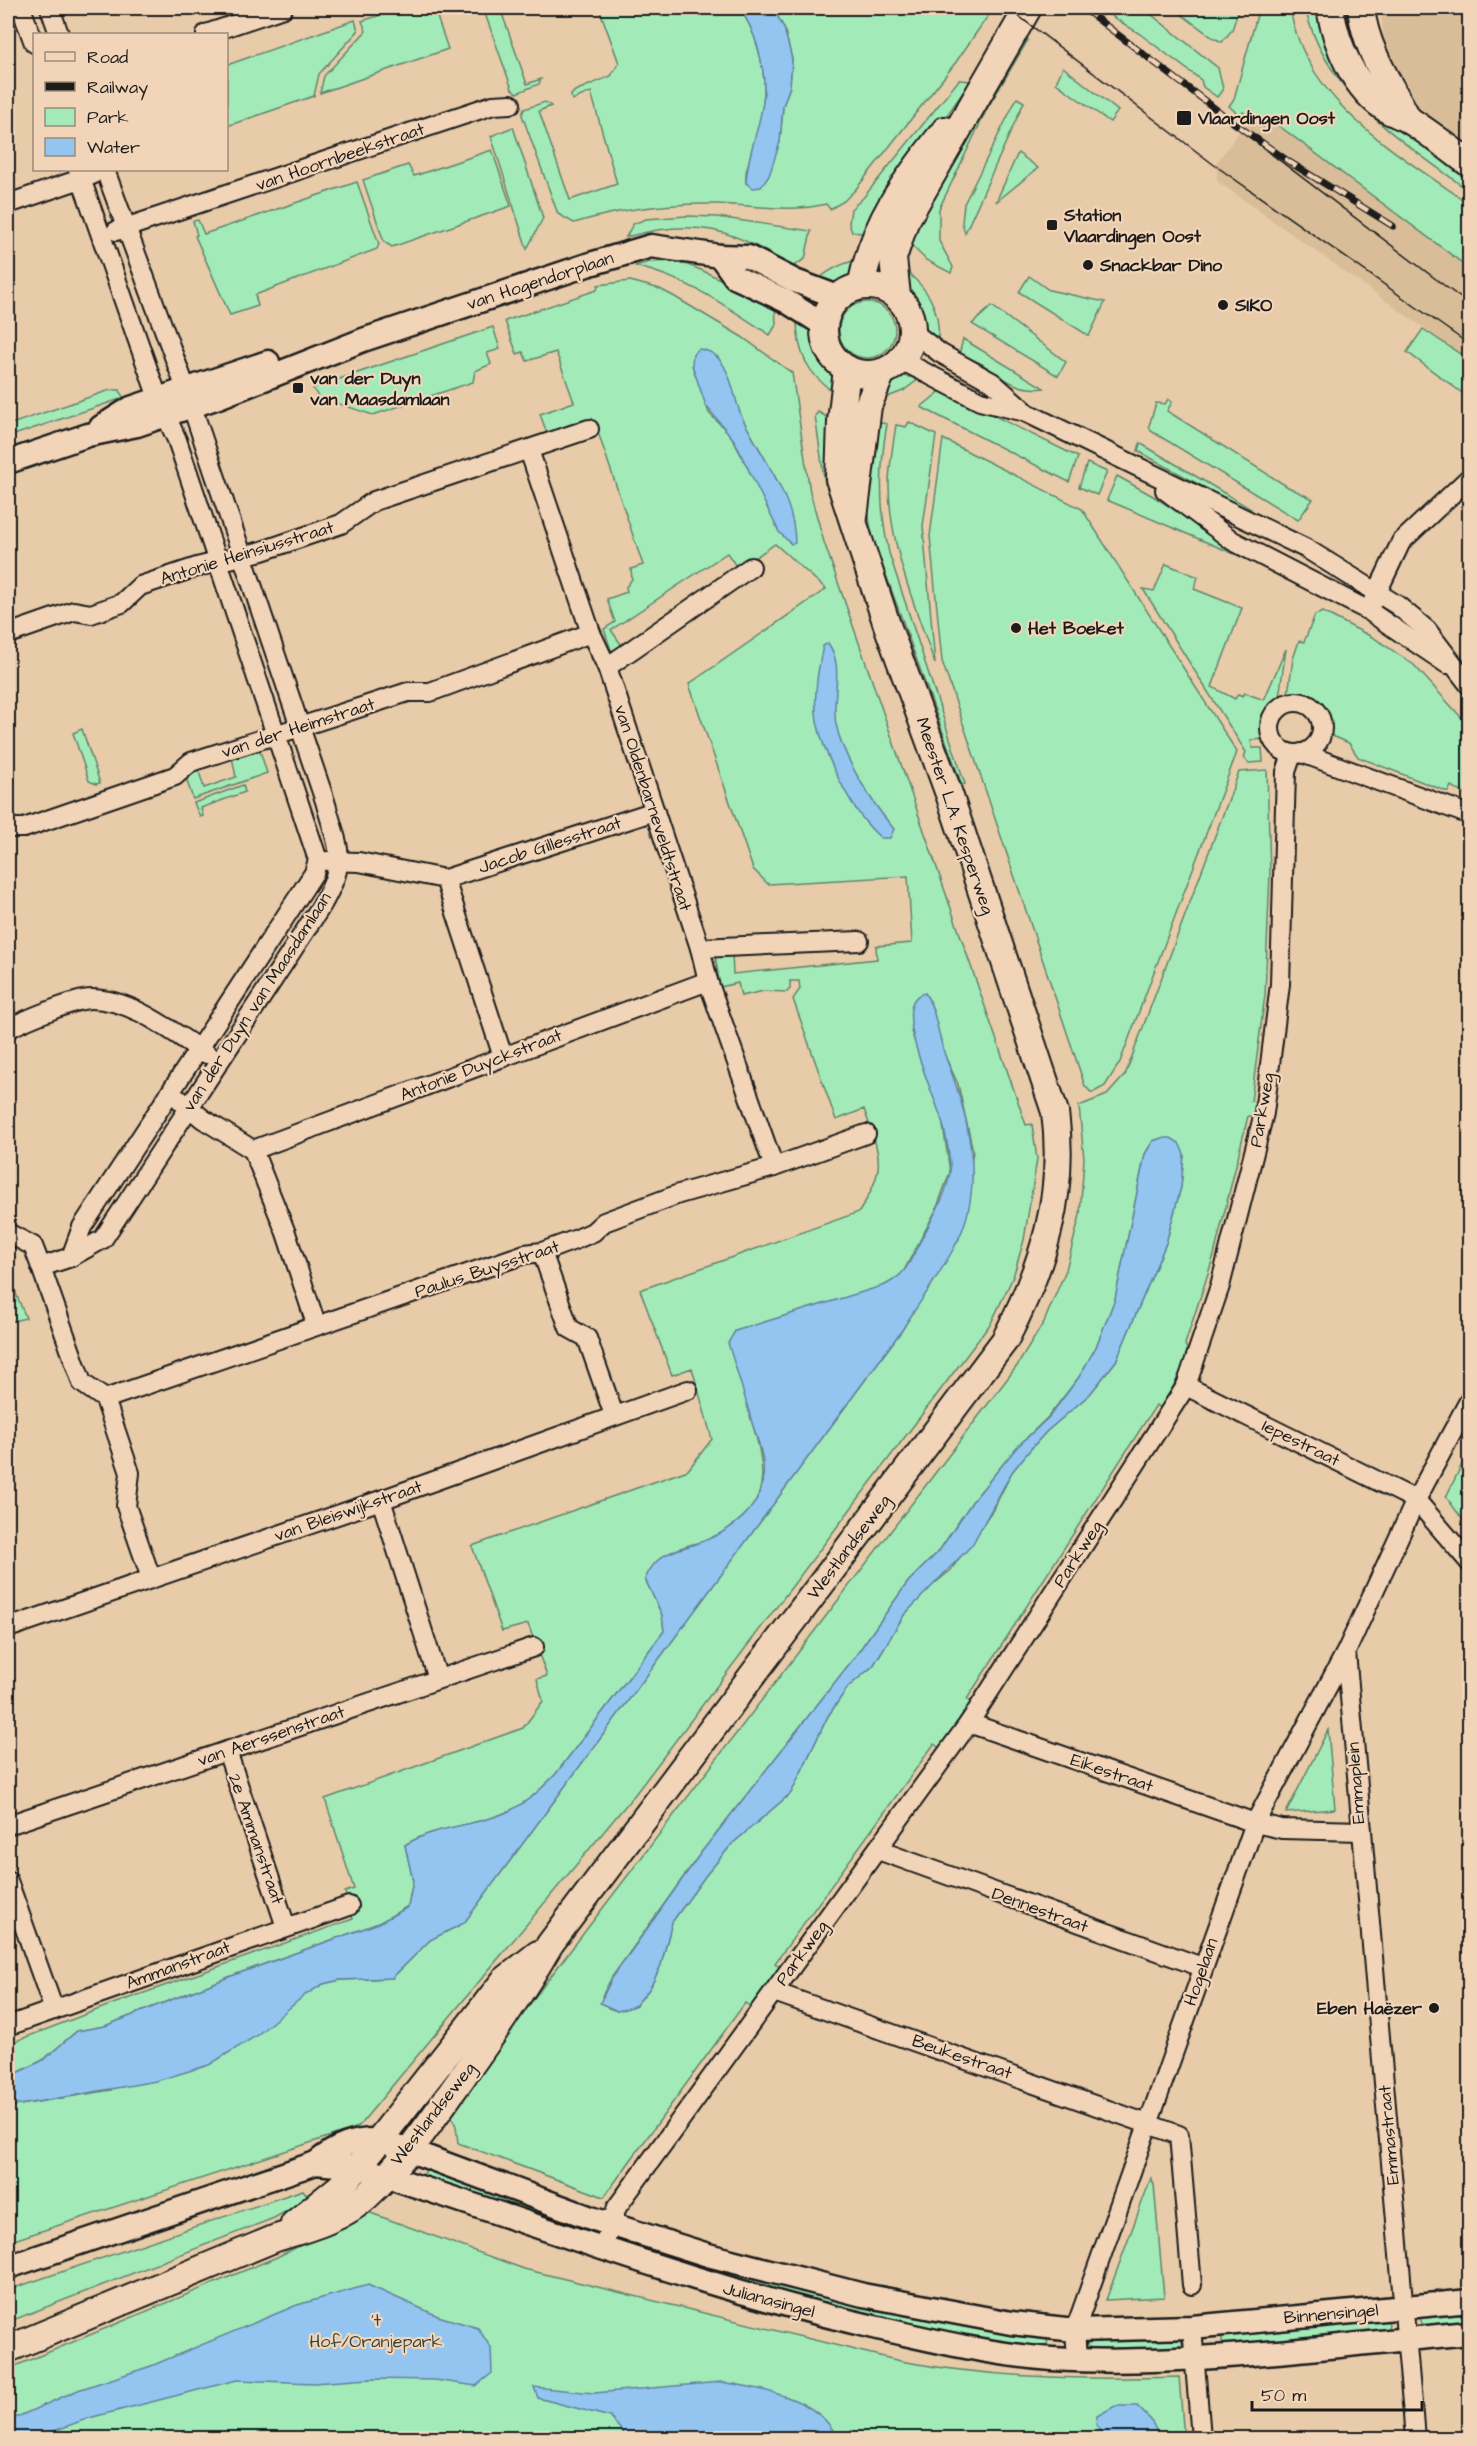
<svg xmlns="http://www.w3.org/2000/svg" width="1477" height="2446" font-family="'Architects Daughter',sans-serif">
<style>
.built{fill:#d9bd99}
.green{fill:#a2ebb9;stroke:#5f846a;stroke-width:1.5;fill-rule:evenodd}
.water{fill:#93c5f0;stroke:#63819b;stroke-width:1.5}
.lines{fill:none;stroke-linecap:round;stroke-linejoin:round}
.minor-casing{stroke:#1c1c1c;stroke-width:22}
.tertiary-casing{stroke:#1c1c1c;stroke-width:27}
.secondary-casing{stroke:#1c1c1c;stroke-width:30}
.minor{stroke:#f2d5b8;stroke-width:18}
.tertiary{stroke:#f2d5b8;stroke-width:22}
.secondary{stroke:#f2d5b8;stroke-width:26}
.tram{stroke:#1c1c1c;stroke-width:1.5}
.rail-casing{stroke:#1c1c1c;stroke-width:7}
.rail{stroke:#f2d5b8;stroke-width:4.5;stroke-dasharray:14;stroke-linecap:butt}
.poi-dot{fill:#1c1c1c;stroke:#f2d5b8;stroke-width:2}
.labels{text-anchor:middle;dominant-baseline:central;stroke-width:4.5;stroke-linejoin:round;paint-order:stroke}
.poi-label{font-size:18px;font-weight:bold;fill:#1c1c1c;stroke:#f2d5b8;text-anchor:start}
.street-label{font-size:18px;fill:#1c1c1c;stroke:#f2d5b8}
.park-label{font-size:18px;fill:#37453b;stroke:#f2d5b8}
</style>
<rect width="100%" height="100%" fill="#e8cba9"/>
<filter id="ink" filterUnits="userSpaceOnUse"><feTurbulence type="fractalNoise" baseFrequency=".0167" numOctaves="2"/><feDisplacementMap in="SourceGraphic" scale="12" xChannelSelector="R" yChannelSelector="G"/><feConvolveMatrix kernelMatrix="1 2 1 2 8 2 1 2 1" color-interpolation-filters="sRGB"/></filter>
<g filter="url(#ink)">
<g class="built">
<polygon points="1381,8 1469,8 1469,146 1418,107 1384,47"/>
<polygon points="1250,117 1263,127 1270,120 1469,268 1469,360 1217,181 1217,162"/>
</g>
<g class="green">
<polygon points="402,8 434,8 448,49 320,93 324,76 366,31 362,21"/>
<polygon points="483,8 500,8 527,84 541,79 539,84 517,93 512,89"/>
<path d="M 599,8 L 739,8 C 755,28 765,65 764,91 C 763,118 752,147 746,173 L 746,183 L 753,187 L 780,142 L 783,106 L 790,86 L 792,59 L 784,28 L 773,8 L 988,8 L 992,10 L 956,62 L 856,189 L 844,201 L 830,209 L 826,204 C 791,213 752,205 716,204 C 668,203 619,209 574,223 L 558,214 L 522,115 L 524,109 L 545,102 L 551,106 L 539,111 L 570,200 L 617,184 L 591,92 L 572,100 L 571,95 L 575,91 L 611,76 L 619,63 Z"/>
<polygon points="1099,8 1143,8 1218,68 1223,89 1217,97 1203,87 1201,80 1140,34"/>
<polygon points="1173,8 1239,8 1232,30 1222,42 1212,37"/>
<path d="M 1259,8 L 1290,8 C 1305,103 1398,153 1469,204 L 1469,268 L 1271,120 L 1263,127 L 1243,112 L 1240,116 L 1229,106 L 1234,99 Z"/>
<path d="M 1305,8 L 1324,8 L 1385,115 L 1469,178 L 1469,191 C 1400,139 1327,97 1305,8 Z"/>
<polygon points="355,20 358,31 319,74 314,96 227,126 227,65"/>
<polygon points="1024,37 1028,40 988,107 939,209 939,241 953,267 951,273 926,260 906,240"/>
<polygon points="1063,67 1118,111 1110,122 1056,83"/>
<polygon points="959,80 971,81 869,226 862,233 852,232 849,224 851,209 863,198"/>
<polygon points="1017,98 1024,102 965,233 962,223 964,204"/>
<polygon points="513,127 543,218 527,249 491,136"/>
<polygon points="492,150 511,206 392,247 384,242 363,180 408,165 414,176"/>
<polygon points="1018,153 1038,168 996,202"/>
<polygon points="357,182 379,244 377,249 255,295 258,306 230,315 195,236 197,235 193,221 198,220 204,234"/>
<path d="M 687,216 L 717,217 L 811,231 L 805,259 L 792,267 C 732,229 697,217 626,237 L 633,224 L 646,219 Z"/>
<path d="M 860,260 C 850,280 837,286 816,281 C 829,270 842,262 860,260 Z"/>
<path d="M 677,261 L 701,270 L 775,305 L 776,325 L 770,335 C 724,305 689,279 635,266 L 650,262 Z"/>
<path d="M 902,268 C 927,287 941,308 938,341 L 928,334 L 921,323 L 918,309 L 904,288 Z"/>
<polygon points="1029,276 1049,290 1105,302 1089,336 1019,292"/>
<path d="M 630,281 L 660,289 L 675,297 L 742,337 L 792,373 L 810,492 L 824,542 L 1026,1125 L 1032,1124 L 1037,1159 L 1024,1240 L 1013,1277 L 991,1323 L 636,1793 L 358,2127 L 8,2242 L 8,2107 L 111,2090 L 323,1984 L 340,1980 L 392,1978 L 430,1940 L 464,1923 L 902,1330 L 959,1239 L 973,1151 L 958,1084 L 945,1056 L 930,1001 L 911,1031 L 942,1119 L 950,1172 L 936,1210 L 901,1276 L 885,1285 L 748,1407 C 765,1468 779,1505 710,1539 C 698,1544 681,1545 671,1553 C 662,1560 654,1571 645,1579 L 662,1615 L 664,1631 L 555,1775 C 540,1790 527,1803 507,1812 C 475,1827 436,1825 405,1845 L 413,1881 L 408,1906 L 379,1923 L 234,1975 L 105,2026 L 77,2031 L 43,2060 L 8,2078 L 8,2044 L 110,2005 L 353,1919 L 345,1892 L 354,1889 L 325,1799 L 523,1728 L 543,1701 L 537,1679 L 547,1676 L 528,1624 L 502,1631 L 472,1546 L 688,1470 L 712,1439 L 692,1368 L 672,1375 L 640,1290 L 859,1212 C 888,1167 880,1156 864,1109 L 836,1120 L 793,999 L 800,989 L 799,981 L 790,981 L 790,989 L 787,992 L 764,991 L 741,996 L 738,983 L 720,987 L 715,954 L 732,953 L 733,974 L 877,959 L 876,946 L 912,943 L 908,876 L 768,884 L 753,869 L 689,684 L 826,589 L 775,544 L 738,569 L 727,553 L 611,630 L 623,647 L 616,651 L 611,650 L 604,629 L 615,622 L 607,599 L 627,592 L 626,587 L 632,579 L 631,569 L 643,565 L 599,435 L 596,433 L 548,436 L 540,414 L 574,402 L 556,352 L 527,361 L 523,352 L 517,354 L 505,321 L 597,290 L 598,285 ZM 718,357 L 742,418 L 779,484 L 751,474 L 730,434 L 709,413 L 692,365 Z"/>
<circle cx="867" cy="330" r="28"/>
<polygon points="992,306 1066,362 1058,376 972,324"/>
<path d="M 797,319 L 806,323 L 822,360 L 833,371 L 835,393 C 807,374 797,352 797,319 Z"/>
<polygon points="493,327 500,349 487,353 491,364 475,371 473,382 373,415 318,397 313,388"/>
<polygon points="1423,329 1469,360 1469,398 1407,352"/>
<path d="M 963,339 L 1044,388 C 1006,393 993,362 959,355 Z"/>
<polygon points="904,376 919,379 903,391 877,401 892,380"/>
<polygon points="110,390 120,390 123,398 8,437 8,425"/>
<polygon points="942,390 1078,457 1069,482 921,407"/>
<polygon points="1168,399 1172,402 1167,411 1288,487 1313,499 1298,520 1151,431 1149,426 1156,403 1165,404"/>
<polygon points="818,412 832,420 829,483 825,484 815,416"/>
<path d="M 909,422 L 936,435 L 923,526 L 935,664 C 915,605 888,544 889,481 C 890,462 893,444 896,425 L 906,427 Z"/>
<path d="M 882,423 L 887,424 C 879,468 879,509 889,553 L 965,784 L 962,785 L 873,539 C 863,498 870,466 876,425 Z"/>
<polygon points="943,439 1082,509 1237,752 1120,1062 1105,1086 1092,1093 1085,1086 942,661 930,536"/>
<polygon points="1140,443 1251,509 1249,512 1138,451"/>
<polygon points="1087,463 1107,472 1097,495 1079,487"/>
<polygon points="1117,476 1153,496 1258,564 1107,500"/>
<polygon points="1166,564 1198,577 1194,589 1242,608 1212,687 1235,699 1238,694 1243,696 1245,693 1264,700 1286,649 1279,697 1265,717 1266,739 1251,740 1252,748 1262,748 1263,762 1249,763 1244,758 1246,752 1143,589 1154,591"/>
<path d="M 1323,612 L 1374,638 L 1414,665 L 1469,726 L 1469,796 L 1451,786 L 1448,792 L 1358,757 L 1349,743 L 1330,735 C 1327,706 1318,695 1288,694 L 1293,659 L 1299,641 L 1304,642 L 1315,615 Z"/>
<polygon points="82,729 100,783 96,784 89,781 73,733"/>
<polygon points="254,749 260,751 267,773 193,799 186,778 198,768 204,788 236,777 232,757"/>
<path d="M 1267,770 L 1270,873 L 1265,995 L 1251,1101 L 1258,1103 L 1255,1116 L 1248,1116 L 1214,1255 L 1185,1344 L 1189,1355 L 1162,1409 L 1156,1405 L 967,1699 L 973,1703 L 941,1749 L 934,1744 L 775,1963 L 780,1967 L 751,2007 L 745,2003 L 604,2197 L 458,2143 L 456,2126 L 450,2114 L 512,2027 L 1017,1366 L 1044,1322 L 1066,1270 L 1080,1215 L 1084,1159 L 1079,1106 L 1107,1095 L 1125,1075 L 1239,772 ZM 1162,1138 L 1184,1154 L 1181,1187 L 1166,1243 L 1116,1361 L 1090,1394 L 1046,1432 L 1028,1452 L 1012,1472 L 994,1508 L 951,1570 L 928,1589 L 904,1615 L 873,1666 L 848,1687 L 828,1716 L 791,1793 L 732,1844 L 706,1875 L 672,1922 L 661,1965 L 650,1988 L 636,2005 L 617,2011 L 608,2008 L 602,1996 L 612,1977 L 700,1854 L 854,1658 L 908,1582 L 939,1551 L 972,1502 L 1017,1447 L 1048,1417 L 1079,1377 L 1096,1347 L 1115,1299 L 1145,1154 L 1153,1141 Z"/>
<polygon points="243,785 245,792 201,808 203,816 200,817 194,803"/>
<polygon points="8,1274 26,1318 8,1322"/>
<polygon points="1469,1450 1469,1528 1446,1497"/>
<polygon points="1328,1730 1335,1809 1286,1813"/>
<polygon points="431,2166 602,2228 596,2241 418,2180"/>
<polygon points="1151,2178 1154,2185 1164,2297 1106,2300"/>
<polygon points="303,2190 307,2195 299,2204 274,2218 8,2322 8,2290"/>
<path d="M 368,2212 L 524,2269 L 900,2361 C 993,2378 1084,2380 1179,2377 L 1184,2438 L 8,2438 L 8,2369 L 277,2257 Z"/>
<polygon points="624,2237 1047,2335 1048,2352 914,2331 621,2248 619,2242"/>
<polygon points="1469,2307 1469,2327 1424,2328 1420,2321 1422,2314"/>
<polygon points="1386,2318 1389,2324 1387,2331 1223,2350 1221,2330"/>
<polygon points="1090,2337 1181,2337 1183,2349 1090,2352 1087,2344"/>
</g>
<g class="water">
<path d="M 739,8 L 773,8 L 784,28 L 792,59 L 790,86 L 783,106 L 780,142 L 769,176 L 761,187 L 753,188 L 746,183 C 747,152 763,122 764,91 C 765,66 755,28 739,8 Z"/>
<path d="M 699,349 C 708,350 714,353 719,359 C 732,374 734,398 741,415 C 760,456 795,496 795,543 L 791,544 L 779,532 L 734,440 L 706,406 L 692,365 L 693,354 Z"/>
<path d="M 828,643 C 845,666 831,698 836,724 C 843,758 872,803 894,829 L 890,838 L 881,838 C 854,816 824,756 817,721 C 813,697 818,670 823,646 Z"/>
<path d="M 925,993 C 937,1012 938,1037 946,1058 C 968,1113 986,1183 958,1240 C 943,1271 920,1301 902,1330 L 464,1923 L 430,1940 L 392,1978 L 340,1980 L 323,1984 L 305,1995 L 256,2036 L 209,2065 L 156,2081 L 8,2107 L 8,2078 L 43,2060 L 77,2031 L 105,2026 L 234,1975 L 379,1923 L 408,1907 L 413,1881 L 405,1845 C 436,1825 474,1827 507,1812 C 527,1803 540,1790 555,1775 L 664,1631 L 662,1615 L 645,1579 C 656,1554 670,1552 695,1544 C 732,1532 768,1506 763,1463 C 762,1450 756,1435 752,1423 C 745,1396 736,1369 728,1343 L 735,1331 L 885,1285 C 908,1273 909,1262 921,1240 C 931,1220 947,1195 950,1172 C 951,1160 945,1130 941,1118 C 935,1096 887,998 925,993 Z"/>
<polygon points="1162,1138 1171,1138 1179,1143 1184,1154 1181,1187 1166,1243 1116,1361 1090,1394 1046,1432 1028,1452 1012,1472 972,1545 904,1615 873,1666 848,1687 828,1716 791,1793 732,1844 706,1875 672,1922 661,1965 650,1988 636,2005 626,2009 617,2011 600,2003 612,1978 700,1854 854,1658 908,1582 939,1551 972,1502 1017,1447 1049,1417 1079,1377 1096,1347 1115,1299 1145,1154 1153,1141"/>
<polygon points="368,2285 438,2316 478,2328 491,2348 492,2373 476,2386 435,2380 369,2379 314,2383 237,2380 89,2418 35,2438 8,2438 8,2421 78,2390 151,2366 297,2305"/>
<path d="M 721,2382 C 759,2388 820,2397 837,2438 L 628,2438 L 610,2417 L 538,2398 L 534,2387 L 594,2393 Z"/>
<polygon points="1115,2406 1137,2406 1151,2420 1160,2438 1105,2435 1096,2425 1097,2416"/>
</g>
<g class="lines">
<g class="minor-casing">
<g id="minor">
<polyline points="21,8 34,43"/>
<polyline points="50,8 59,34"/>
<polyline points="206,34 283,8"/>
<polyline points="8,204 92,175"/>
<polyline points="116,231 493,105 511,104"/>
<polyline points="913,332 940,353 992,382 1024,410"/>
<polyline points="901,360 980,401 1025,412 1307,549 1397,605 1427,630 1470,686"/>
<polyline points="529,450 591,633 607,667 700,948 708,981 774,1167"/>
<polyline points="1165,490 1233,541 1369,611 1447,664"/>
<polyline points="1373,601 1401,542 1470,477"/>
<polyline points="8,634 74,611 91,614 122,603 140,586 197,567 262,551 341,524 374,501 589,429"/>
<polyline points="607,667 751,567"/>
<circle cx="1296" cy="728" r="26"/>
<polyline points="1302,753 1470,815"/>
<polyline points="8,828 24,828 175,776 191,762 408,692 430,692 591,633"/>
<polyline points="327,861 359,862 445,879 655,811"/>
<polyline points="445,879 503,1057"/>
<polyline points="700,948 859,941"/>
<path d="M 8,1029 C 22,1021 75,999 91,999 C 133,999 173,1033 207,1054"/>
<polyline points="180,1100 203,1119 253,1150 286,1233 316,1324"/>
<polyline points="253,1150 708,981"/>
<path d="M 8,1233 L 33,1246 L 41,1267 L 71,1257 L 103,1239 L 320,908 C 349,859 339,852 325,801 L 186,389 L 105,170"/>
<polyline points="542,1252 569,1328 587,1338 614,1415"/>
<polyline points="71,1257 82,1227 314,873 318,860 177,440 158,398 78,170"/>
<polyline points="41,1267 82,1383 105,1399 130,1473 126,1506 151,1578"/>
<polyline points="1186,1386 1416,1500 1470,1563"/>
<polyline points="105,1399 525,1254 542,1252 577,1239 593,1232 604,1222 679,1194 774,1167 866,1134"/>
<polyline points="381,1500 438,1679"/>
<polyline points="8,1628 381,1500 688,1390"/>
<polyline points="1346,1652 1362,1831 1282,1829 1255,1823 1346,1652 1416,1500 1470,1399"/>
<polyline points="969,1723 1255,1823 1075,2330 1077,2359"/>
<polyline points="227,1751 286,1927"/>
<polyline points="8,1825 534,1647"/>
<polyline points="1362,1831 1415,2438"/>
<polyline points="878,1850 1202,1967"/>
<polyline points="8,1881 54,2010"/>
<polyline points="774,1992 1179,2135 1192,2285"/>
<polyline points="8,2026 349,1906"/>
<polyline points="602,2250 617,2207 969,1723 1186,1386 1220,1286 1264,1113 1280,984 1286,772 1292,754"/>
<polyline points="1192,2327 1201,2438"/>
</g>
</g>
<g class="tertiary-casing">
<g id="tertiary">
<polyline points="720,256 735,277 786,301 824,325"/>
<polyline points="101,427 131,408 268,362"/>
<polyline points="8,462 88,435 137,425 221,396 363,340 587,265 651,246 720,256 748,257 795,281 838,297"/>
<path d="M 316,2163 C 336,2146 354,2139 381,2140 L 591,2218 L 708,2255 L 863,2295 L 1011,2323 L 1075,2330 L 1192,2327 L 1470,2301"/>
<path d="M 8,2267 L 316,2163 L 358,2167 C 531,2222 700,2287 878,2328 C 935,2341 994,2355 1052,2359 C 1189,2367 1333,2345 1470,2333"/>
</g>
</g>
<g class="secondary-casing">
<g id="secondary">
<path d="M 1330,8 C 1336,45 1354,89 1388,110 C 1395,114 1403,116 1409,120 C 1430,133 1450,149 1470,164"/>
<path d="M 1361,8 C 1365,48 1389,83 1408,119"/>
<circle cx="868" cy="330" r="44"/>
<path d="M 861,286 C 874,221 905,180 945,130"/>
<polyline points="897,296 893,258 905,222 1028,8"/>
<polyline points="854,517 868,406 882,372"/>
<polyline points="294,2224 340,2187 358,2167 504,1981 538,1954"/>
<path d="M 8,2349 L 276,2238 C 306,2229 343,2219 367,2196 C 399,2167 426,2128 451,2093 C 486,2044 520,1996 550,1944 L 1005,1340 C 1043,1266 1066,1196 1055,1112 L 949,794 L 887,625 L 839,479 L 841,422 L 847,369"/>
</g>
</g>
<use href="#minor" class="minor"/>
<use href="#tertiary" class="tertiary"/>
<use href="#secondary" class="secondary"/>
<g class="tram">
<polyline points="1008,8 1213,164 1470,345"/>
<polyline points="1079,8 1470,305"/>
</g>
<g class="rail-casing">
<polyline id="rail" points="1083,8 1234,123 1291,163 1393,226"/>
</g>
<use href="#rail" class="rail"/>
</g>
</g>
<g class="poi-dot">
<rect x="1176" y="110" width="16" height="16" rx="3"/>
<rect x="1046" y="219" width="12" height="12" rx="3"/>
<circle cx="1088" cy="265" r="6"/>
<circle cx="1223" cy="305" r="6"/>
<rect x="292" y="382" width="12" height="12" rx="3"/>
<circle cx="1016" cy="628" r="6"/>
<circle cx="1434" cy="2008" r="6"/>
</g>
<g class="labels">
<g class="poi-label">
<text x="1198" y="118">Vlaardingen Oost</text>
<text x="1064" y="215">Station<tspan x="1064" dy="21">Vlaardingen Oost</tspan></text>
<text x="1100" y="265">Snackbar Dino</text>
<text x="1235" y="305">SIKO</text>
<text x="310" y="378">van der Duyn<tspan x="310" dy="21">van Maasdamlaan</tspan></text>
<text x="1028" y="628">Het Boeket</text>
<text x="1422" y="2008" text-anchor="end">Eben Haëzer</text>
</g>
<g class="street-label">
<text transform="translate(340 157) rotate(-19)">van Hoornbeekstraat</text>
<text transform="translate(540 281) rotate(-18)">van Hogendorplaan</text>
<text transform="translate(247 553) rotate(-17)">Antonie Heinsiusstraat</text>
<text transform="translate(298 728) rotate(-18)">van der Heimstraat</text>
<text transform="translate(653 808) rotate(72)">van Oldenbarneveldtstraat</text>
<text transform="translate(955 816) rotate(71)">Meester L.A. Kesperweg</text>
<text transform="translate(550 845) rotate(-18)">Jacob Gillesstraat</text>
<text transform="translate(257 1002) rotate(-57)">van der Duyn van Maasdamlaan</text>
<text transform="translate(481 1065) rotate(-21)">Antonie Duyckstraat</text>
<text transform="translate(1262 1110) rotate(-80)">Parkweg</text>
<text transform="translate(487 1269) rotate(-18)">Paulus Buysstraat</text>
<text transform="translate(1301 1443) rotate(26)">Iepestraat</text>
<text transform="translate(348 1511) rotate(-19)">van Bleiswijkstraat</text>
<text transform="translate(849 1547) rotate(-53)">Westlandseweg</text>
<text transform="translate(1078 1554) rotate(-57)">Parkweg</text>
<text transform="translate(271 1736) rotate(-19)">van Aerssenstraat</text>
<text transform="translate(1112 1773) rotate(19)">Eikestraat</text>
<text transform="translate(1356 1783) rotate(-94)">Emmaplein</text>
<text transform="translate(256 1839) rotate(71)">2e Ammanstraat</text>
<text transform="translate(1040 1910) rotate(20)">Dennestraat</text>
<text transform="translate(802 1953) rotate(-54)">Parkweg</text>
<text transform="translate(178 1965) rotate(-20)">Ammanstraat</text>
<text transform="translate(1201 1972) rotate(-71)">Hogelaan</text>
<text transform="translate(962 2057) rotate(19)">Beukestraat</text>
<text transform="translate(433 2114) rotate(-52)">Westlandseweg</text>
<text transform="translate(1389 2135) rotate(-95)">Emmastraat</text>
<text transform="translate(769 2300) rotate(15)">Julianasingel</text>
<text transform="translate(1331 2314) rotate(-5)">Binnensingel</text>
</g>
<g class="park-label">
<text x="376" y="2320">'t<tspan x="376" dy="21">Hof/Oranjepark</tspan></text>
</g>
</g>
<rect width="1477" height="2446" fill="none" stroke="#f2d5b8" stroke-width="30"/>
<rect x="15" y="15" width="1447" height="2416" fill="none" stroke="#1c1c1c" stroke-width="2" filter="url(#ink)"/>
<rect x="33" y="33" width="195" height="138" fill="#f2d5b8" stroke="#9c8b7a" stroke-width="1.5"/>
<rect x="45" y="52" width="30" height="9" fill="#f2d5b8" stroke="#9c8b7a" stroke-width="1.5"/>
<text x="87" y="63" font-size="18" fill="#1c1c1c">Road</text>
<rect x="45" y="82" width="30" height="9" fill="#1c1c1c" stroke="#9c8b7a" stroke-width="1.5"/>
<text x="87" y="93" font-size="18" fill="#1c1c1c">Railway</text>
<rect x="45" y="108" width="30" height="18" fill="#a2ebb9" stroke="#9c8b7a" stroke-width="1.5"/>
<text x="87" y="123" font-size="18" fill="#1c1c1c">Park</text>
<rect x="45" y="138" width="30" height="18" fill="#93c5f0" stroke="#9c8b7a" stroke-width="1.5"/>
<text x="87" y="153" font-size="18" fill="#1c1c1c">Water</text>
<path d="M1252 2401v9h170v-9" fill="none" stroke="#1c1c1c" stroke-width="3"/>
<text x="1261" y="2401" font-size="18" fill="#1c1c1c" stroke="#f2d5b8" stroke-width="4.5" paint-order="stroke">50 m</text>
</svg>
